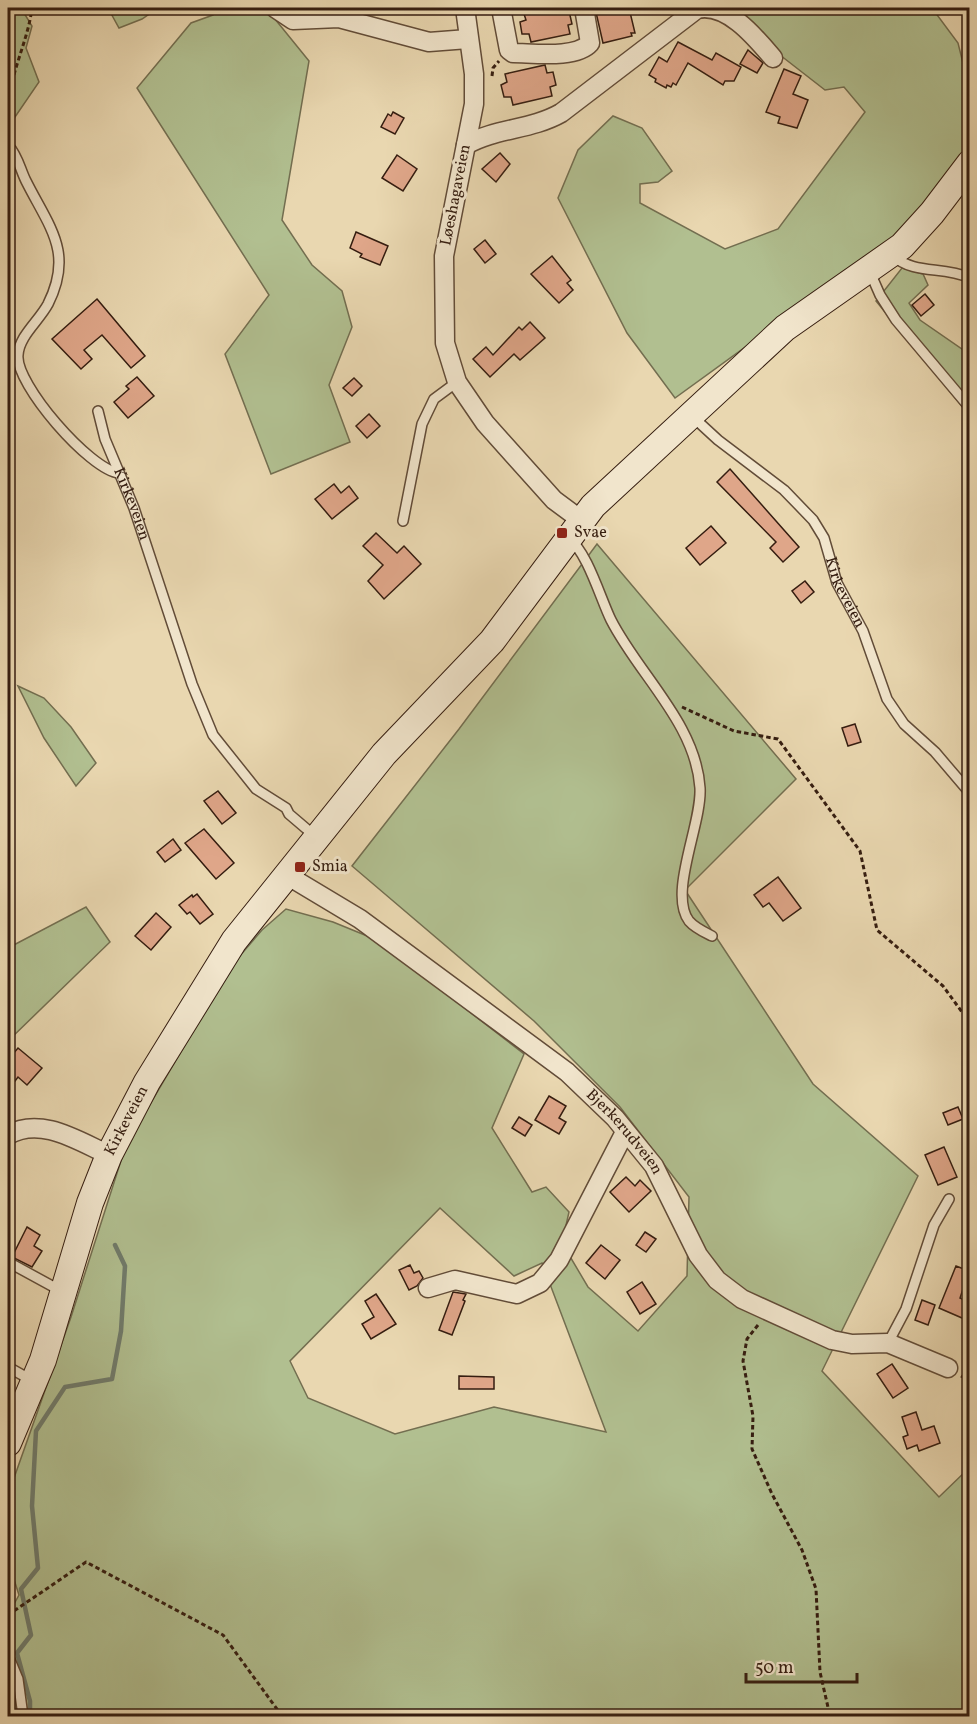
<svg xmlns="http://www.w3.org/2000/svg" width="977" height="1724" font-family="Vollkorn,serif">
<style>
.green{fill:#b1bf90;stroke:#736e50;stroke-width:1.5;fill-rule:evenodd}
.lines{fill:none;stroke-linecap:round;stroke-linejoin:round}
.stream{stroke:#707b6b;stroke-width:4.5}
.building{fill:#dfa689;stroke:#351d10;stroke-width:1.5}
.service-casing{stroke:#624c38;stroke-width:12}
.minor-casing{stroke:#624c38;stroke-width:21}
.secondary-casing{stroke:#351d10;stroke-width:28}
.path{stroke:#351d10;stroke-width:3;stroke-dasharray:4.5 3;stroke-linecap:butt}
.service{stroke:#f1e5cc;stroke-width:9}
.minor{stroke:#f1e5cc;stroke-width:18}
.secondary{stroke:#f1e5cc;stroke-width:26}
.poi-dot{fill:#8f2418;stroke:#f1e5cc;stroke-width:2}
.labels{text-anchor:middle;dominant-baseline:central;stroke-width:6;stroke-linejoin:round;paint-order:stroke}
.street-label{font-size:16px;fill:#351d10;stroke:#f1e5cc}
.poi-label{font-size:16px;fill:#351d10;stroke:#f1e5cc;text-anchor:start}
</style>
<rect width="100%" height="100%" fill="#e9d7b0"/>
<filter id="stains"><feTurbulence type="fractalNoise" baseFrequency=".00333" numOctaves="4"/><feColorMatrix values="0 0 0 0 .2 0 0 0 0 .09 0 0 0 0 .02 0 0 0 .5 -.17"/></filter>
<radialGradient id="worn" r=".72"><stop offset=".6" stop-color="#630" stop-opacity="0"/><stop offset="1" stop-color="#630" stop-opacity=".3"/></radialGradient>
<g class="green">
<polygon points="8,8 21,8 32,26 26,48 39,82 15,117 8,94"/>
<polygon points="108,8 158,8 142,19 119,28"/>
<polygon points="220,8 266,8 309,61 282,220 312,265 342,291 352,327 329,385 350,442 271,474 225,354 269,295 137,88 191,23 213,15"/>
<polygon points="737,8 932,8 958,43 969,87 969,157 886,245 675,398 627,333 558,198 578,150 613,116 642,128 672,171 658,182 640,184 640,203 725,249 778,229 865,112 844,87 825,90 780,55"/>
<polygon points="902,268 923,274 928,285 909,303 920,320 969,354 969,415 876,301"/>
<path d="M 597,544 L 796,779 L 685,890 L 813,1084 L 918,1176 L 822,1371 L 939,1497 L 969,1468 L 969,1716 L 8,1716 L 8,1615 L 19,1595 L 8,1561 L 8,1495 L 71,1317 L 126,1145 L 232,965 L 262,930 L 286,909 L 333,922 L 377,940 L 524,1054 L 492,1128 L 532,1192 L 546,1187 L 569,1212 L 562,1243 L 588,1287 L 638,1331 L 687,1276 L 689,1197 L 620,1107 L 534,1021 L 352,866 L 459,729 ZM 440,1208 L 514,1276 L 542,1263 L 606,1432 L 494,1407 L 395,1434 L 308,1398 L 290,1361 Z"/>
<polygon points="18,686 44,698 71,727 96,763 76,786 44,738"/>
<polygon points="86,907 110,942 8,1041 8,948"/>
</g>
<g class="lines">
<polyline class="stream" points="30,1716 30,1701 17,1653 31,1635 21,1589 38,1568 32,1506 36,1431 65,1387 112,1379 121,1331 125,1266 115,1245"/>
</g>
<g class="building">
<polygon points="553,8 564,8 565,12 569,11 572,24 568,25 570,34 531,42 529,34 522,34 520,22 526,20 524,14"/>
<polygon points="595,8 629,8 635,33 631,33 632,36 603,43"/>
<polygon points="678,42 712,60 716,53 741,67 734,81 725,81 723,85 688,63 676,85 673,83 671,87 667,85 666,88 655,82 656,79 649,75 659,57 667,62"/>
<polygon points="748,50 763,63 757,73 740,64"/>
<polygon points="545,65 547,73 553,72 556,85 550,87 552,96 513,105 511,97 504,97 501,85 507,82 505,74"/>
<polygon points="784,69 801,76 793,94 808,100 797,128 778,123 780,117 766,112"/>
<polygon points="393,112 404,118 395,134 381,127 388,114 391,116"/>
<polygon points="500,153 510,164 496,182 482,169"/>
<polygon points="397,155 417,169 403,191 382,178"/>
<polygon points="356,232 388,246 380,265 360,257 362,254 350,248"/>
<polygon points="485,240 496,254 485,263 474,249"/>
<polygon points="552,256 571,280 567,283 573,290 559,303 531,274"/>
<polygon points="925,294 934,305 921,316 912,305"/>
<polygon points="97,299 145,356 131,368 102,335 84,350 92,359 81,369 52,339"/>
<polygon points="530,322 545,338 520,360 514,354 490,377 473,359 486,347 493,355 519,327 522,330"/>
<polygon points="137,377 154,396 128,418 114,402 129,389 126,386"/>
<polygon points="354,378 362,386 352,396 343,388"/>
<polygon points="369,414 380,426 367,438 356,426"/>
<polygon points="730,469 799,547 783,562 770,548 776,542 717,482"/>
<polygon points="334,484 341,493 349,486 358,498 332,519 315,499"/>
<polygon points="711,526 726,543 700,565 686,548"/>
<polygon points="376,533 397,553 404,546 421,564 384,599 368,581 383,565 363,546"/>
<polygon points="805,581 814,592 801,603 792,591"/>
<polygon points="855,724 861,742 848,746 842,728"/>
<polygon points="218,791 236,813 222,824 204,801"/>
<polygon points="204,829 234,863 216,879 185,843"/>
<polygon points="173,839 181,850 165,862 157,852"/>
<polygon points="778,877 801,908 783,921 769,903 763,907 754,895"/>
<polygon points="197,894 213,914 200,924 190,912 187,914 179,905 192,895 193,897"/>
<polygon points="156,913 171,927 151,950 135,936"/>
<polygon points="18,1048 42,1068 27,1085 18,1077 15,1081 8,1074 8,1060"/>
<polygon points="549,1096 566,1106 559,1118 566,1122 559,1134 535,1120"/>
<polygon points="958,1107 963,1119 948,1125 943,1113"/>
<polygon points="519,1117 532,1125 525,1136 512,1128"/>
<polygon points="944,1147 957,1177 938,1185 925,1155"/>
<polygon points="626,1177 635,1186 640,1180 651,1191 629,1212 610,1192"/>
<polygon points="27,1227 40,1235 34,1246 42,1251 32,1267 12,1257"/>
<polygon points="645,1232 656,1239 646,1252 636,1245"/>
<polygon points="601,1245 620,1260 605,1279 586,1263"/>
<polygon points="410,1265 414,1273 419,1271 423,1278 417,1286 409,1290 399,1270"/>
<polygon points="956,1266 969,1271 960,1298 969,1302 969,1321 939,1308"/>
<polygon points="642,1282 656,1304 640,1314 627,1292"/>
<polygon points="453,1292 466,1294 463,1300 465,1301 452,1335 439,1330"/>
<polygon points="376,1294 396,1324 371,1339 362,1324 374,1317 365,1301"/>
<polygon points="922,1300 935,1305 928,1325 915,1320"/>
<polygon points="892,1364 908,1388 893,1398 877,1374"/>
<polygon points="459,1376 494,1377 494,1389 459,1389"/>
<polygon points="916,1412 922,1430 934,1426 940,1443 919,1451 917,1445 907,1449 903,1437 908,1435 902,1417"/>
</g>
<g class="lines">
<g class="service-casing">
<g id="service">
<path d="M 8,145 C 18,156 20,169 26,181 C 49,227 74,252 48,304 C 39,321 19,336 18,355 C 15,384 90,470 119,473"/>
<path d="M 892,255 C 916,276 941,265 970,278"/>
<polyline points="869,270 880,295 896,320 970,408"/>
<path id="s1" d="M 98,411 L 105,439 L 134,508 L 192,684 L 213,735 L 256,789 L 286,808 L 289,814 L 316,837"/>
<path id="s2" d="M 693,417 L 718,440 L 784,490 L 813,520 L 824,538 L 837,583 L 863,631 L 887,699 L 904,724 L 935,752 L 970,793"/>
<polyline points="403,521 422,424 434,399 457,382"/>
<path d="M 569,539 C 587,551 601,600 611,620 C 639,675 696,724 700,788 C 702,824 668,893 689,921 C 695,928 704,932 712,936"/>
<polyline points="8,1262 63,1292"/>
<polyline points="888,1343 906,1309 934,1225 949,1199"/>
<polyline points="8,1367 33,1381"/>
<polyline points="8,1655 18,1679 23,1716"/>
</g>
</g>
<g class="minor-casing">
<g id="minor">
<polyline points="275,8 293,20 339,18 429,42 468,39"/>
<polyline points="465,8 474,74 474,104 444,256 445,343 457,382 485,423 554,500 581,520"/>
<path d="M 501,8 L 509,50 L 513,53 C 533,53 576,59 590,43 L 584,8"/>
<path d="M 466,145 C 496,128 531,130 561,113 L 697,9 C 727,2 756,38 773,58"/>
<path id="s3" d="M 285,874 L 360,919 L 567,1072 L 615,1118 L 654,1166 L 698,1255 L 717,1280 L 742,1299 L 832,1340 L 852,1344 L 888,1343 L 948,1368"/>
<path d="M 8,1135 C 41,1116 78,1141 109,1155"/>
<polyline points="428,1288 455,1280 517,1294 540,1283 559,1260 625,1132"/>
</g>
</g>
<g class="secondary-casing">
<g id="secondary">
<path id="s4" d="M 8,1443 L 43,1360 L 90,1203 L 109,1155 L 147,1082 L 234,941 L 384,754 L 492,641 L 593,506 L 785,328 L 902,246 L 932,213 L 970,163"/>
</g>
</g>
<g class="path">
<polyline points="492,76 493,68 499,61"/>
<path d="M 10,134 C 0,90 27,49 32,8"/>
<polyline points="682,707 734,731 778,739 860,851 877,930 943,986 970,1023"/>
<polyline points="758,1325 747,1339 743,1361 753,1416 752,1449 772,1494 802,1550 816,1589 820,1672 830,1716"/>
<polyline points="961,1376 970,1381"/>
<polyline points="8,1615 86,1562 223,1635 282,1716"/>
</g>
<use href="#service" class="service"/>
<use href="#minor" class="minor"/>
<use href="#secondary" class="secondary"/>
</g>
<g class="poi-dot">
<rect x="556" y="527" width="12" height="12" rx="3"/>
<rect x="294" y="861" width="12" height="12" rx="3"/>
</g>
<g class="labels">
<g class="street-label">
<text transform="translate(456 195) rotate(-79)">Løeshagaveien</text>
<text stroke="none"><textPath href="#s1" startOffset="99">Kirkeveien</textPath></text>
<text stroke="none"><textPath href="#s2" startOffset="238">Kirkeveien</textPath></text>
<text stroke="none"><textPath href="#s4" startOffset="344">Kirkeveien</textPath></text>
<text stroke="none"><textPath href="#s3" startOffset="428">Bjerkerudveien</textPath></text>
</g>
<g class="poi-label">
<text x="574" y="533">Svae</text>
<text x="312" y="867">Smia</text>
</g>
</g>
<rect width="977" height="1724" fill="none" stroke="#e9d7b0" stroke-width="30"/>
<rect x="9" y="9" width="959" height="1706" fill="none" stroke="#351d10" stroke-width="3"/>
<rect x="15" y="15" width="947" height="1694" fill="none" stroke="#351d10" stroke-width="1.5"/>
<path d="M746 1673v9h111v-9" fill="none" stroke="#351d10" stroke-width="3"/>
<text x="755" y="1673" font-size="18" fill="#351d10" stroke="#f1e5cc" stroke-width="4.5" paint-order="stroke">50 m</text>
<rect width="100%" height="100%" filter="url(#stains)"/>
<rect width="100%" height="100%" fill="url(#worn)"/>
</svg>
